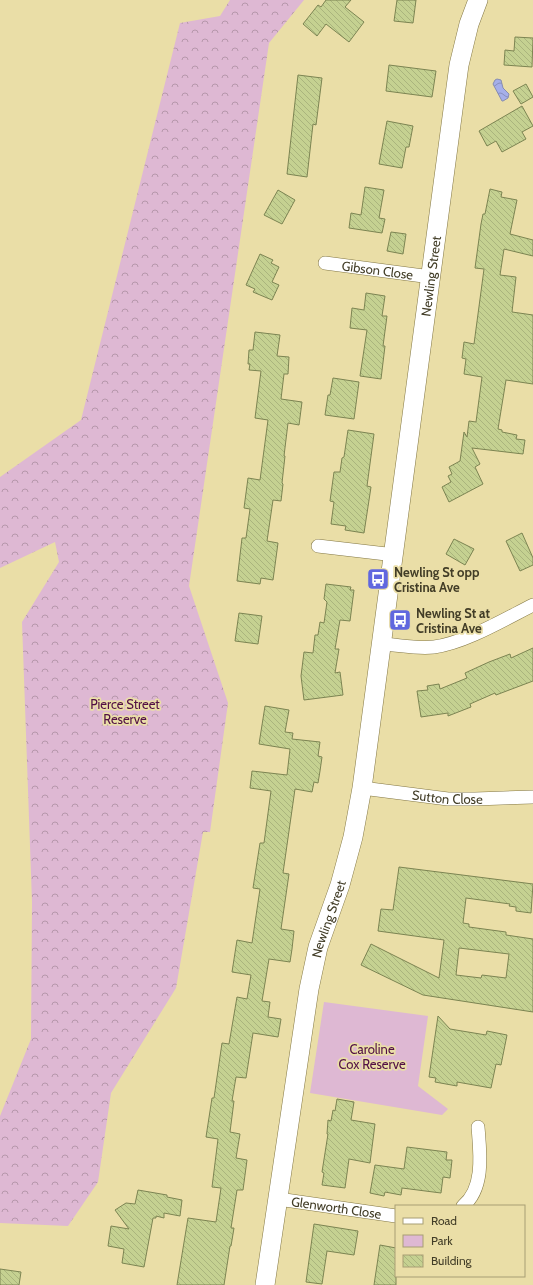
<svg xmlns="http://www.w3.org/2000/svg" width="533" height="1285" font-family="Cabin,sans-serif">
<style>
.forest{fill:url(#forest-crowns)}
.park{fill:#deb8d3}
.water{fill:url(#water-waves);stroke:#878db0}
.building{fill:url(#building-back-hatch);stroke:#7c8452;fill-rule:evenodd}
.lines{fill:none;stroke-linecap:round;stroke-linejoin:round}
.street-casing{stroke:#837744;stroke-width:14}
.secondary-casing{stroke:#837744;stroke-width:20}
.street{stroke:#fff;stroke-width:13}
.secondary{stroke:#fff;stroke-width:19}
.labels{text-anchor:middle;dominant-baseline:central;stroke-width:3.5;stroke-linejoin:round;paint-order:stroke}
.street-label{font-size:13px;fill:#423d27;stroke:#eadea7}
.poi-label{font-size:13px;font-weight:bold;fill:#423d27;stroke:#eadea7;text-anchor:start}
.park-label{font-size:13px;fill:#521045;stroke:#eadea7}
</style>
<defs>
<pattern id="forest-crowns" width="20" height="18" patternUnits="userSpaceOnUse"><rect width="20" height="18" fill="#deb8d3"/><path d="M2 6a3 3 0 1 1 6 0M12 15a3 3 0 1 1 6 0" fill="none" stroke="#b697ab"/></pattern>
<pattern id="water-waves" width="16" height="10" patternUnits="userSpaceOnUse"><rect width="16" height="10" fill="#a5afea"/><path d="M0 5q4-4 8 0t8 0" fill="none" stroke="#8890be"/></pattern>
<pattern id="building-back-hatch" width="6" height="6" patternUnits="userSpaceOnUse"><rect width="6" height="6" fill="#c5d191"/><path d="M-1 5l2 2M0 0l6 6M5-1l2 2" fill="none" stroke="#aab47d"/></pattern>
</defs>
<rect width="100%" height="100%" fill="#eadea7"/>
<polygon class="forest" points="230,0 304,0 269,43 189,586 228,703 210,832 203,832 176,988 111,1093 98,1182 68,1226 0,1223 0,1116 31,1039 32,902 22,622 59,562 55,542 0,568 0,477 81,420 180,23 220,16"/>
<polygon class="park" points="324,1002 428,1016 418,1086 448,1109 442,1115 310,1093"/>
<polygon class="water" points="497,79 501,80 503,88 509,94 508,98 503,101 502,101 493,84 495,80"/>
<g class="building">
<polygon points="326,0 351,0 345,7 364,22 349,42 326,24 317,36 303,24 318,5 321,7"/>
<polygon points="397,0 416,0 413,23 394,21"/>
<polygon points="515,37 533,38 532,67 504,65 505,50 514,51"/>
<polygon points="389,65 436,71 432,97 386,91"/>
<polygon points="298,75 322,78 316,125 313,124 307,177 287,174"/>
<polygon points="526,84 533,97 521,104 513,91"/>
<polygon points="522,106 533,126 522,132 526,139 502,152 496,141 487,146 479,131"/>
<polygon points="387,121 413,126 409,147 406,147 402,168 379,164"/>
<polygon points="365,187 384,190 379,218 385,219 382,233 349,228 351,213 361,215"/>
<polygon points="490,189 502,192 501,197 517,200 510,234 533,240 533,256 504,249 500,275 516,277 512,312 533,315 533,384 506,380 498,429 502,430 502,432 517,435 516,439 525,440 523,454 472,448 480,464 475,467 483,484 449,502 442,487 451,482 448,476 452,474 449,467 460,461 464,432 467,437 469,421 476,422 482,377 464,374 466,359 462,358 464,342 474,344 484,269 475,268 481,224 483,214 485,214"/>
<polygon points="278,190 295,200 282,224 264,215"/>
<polygon points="391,232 406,234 403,254 387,251"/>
<polygon points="260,254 273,260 271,263 279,267 272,282 279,285 272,300 253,292 255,289 246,285"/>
<polygon points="366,293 385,296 382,316 387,316 383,346 385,346 381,379 360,376 367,330 350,328 352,308 364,310"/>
<polygon points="255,332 280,335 277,356 289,357 288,374 284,374 281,399 302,402 299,425 288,423 284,456 285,456 282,483 283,484 281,501 273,500 267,541 278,543 273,580 261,578 260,584 237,581 242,538 246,538 250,509 244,508 248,478 260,480 268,420 255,418 261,371 249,370 250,364 248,364 249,350 253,350"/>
<polygon points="333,378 359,382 354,419 325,415 328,395 330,395"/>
<polygon points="348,430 374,434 367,486 371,487 364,533 345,530 346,526 331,524 334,502 330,501 334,472 340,472 342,458 344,457"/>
<polygon points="522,533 533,558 533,565 520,571 506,541"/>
<polygon points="454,539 474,549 465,565 446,554"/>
<polygon points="326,584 351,587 350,590 354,590 350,621 340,620 335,649 339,649 335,673 340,672 343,695 304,700 301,676 304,652 313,653 315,635 318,635 320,622 324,623 327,602 324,599"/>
<polygon points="239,613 262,616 258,644 235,641"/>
<polygon points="533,648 533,681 496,695 495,693 470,704 471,707 448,716 448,713 421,717 417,691 428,690 427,686 439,684 440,689 467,678 465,673 489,662 510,654 511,658"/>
<polygon points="265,706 289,710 285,732 293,733 292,739 320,742 318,756 322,757 320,771 318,783 314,782 312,792 295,789 283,873 289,874 281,929 294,931 292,949 290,962 269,959 262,1001 270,1002 268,1017 281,1019 278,1037 253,1033 246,1078 236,1077 232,1101 234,1101 230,1132 240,1134 236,1158 247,1160 243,1190 237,1190 231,1228 234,1228 231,1246 230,1246 224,1285 177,1285 188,1218 216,1222 221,1188 212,1187 218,1139 206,1137 212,1098 214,1098 222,1043 229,1044 237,997 247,999 251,975 232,972 237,940 252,943 260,889 253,888 260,843 264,843 271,791 250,788 252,771 287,775 290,749 259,744"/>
<path d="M 399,867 L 533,884 L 531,913 L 516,911 L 516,907 L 509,906 L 510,904 L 466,898 L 463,923 L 469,924 L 469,927 L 506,932 L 506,935 L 533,939 L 533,1012 L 423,995 L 361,965 L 371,944 L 439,978 L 444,940 L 378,931 L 381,909 L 393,910 ZM 459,948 L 509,954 L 506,978 L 482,975 L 481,978 L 456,975 Z"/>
<polygon points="438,1016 450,1029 486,1035 487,1031 507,1035 501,1065 496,1064 491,1088 457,1082 457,1086 435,1082 436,1078 429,1077"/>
<polygon points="337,1099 354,1102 351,1120 375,1124 370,1163 349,1159 345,1188 322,1185 324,1173 322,1172 328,1134 327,1134 328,1120 331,1121 333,1110 335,1111"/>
<polygon points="407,1147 447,1152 446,1160 452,1160 450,1178 443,1177 441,1193 402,1188 401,1195 385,1192 384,1196 370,1193 375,1165 404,1169"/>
<polygon points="138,1190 167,1195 167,1197 182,1200 180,1216 164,1213 164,1218 156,1216 156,1218 153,1218 144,1267 122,1263 124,1249 108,1246 111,1226 129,1229 115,1210 126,1203 135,1204"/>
<polygon points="314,1224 358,1231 354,1255 327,1251 322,1284 306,1282"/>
<polygon points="380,1245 396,1248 396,1285 374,1285"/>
<polygon points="0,1269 21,1272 19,1285 0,1285"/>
</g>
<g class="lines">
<g class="street-casing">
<g id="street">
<path id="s1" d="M 325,263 L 431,277"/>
<polyline points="318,546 395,555"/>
<path d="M 382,644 C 399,645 417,649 434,647 C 465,643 505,619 533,605"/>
<path id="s2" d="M 362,788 L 448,799 L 475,799 L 533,797"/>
<path id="s3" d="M 278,1199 L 396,1216"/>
<path d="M 463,1206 C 485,1188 480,1152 478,1127"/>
</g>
</g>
<g class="secondary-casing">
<g id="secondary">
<path id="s4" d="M 265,1285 L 309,989 L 318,947 L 340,885 L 353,837 L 362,788 L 459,65 L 469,24 L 478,0"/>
</g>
</g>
<use href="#street" class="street"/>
<use href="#secondary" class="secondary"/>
</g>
<defs>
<g id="bus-square" transform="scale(1.15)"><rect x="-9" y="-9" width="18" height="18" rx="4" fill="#6067df" stroke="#eadea7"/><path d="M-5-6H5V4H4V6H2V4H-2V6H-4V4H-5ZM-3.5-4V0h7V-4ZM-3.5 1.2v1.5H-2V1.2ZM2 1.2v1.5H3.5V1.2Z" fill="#fff"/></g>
</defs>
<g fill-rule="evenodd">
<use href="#bus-square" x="378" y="579"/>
<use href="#bus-square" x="400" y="620"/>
</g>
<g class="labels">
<g class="street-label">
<text stroke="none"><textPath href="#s1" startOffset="53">Gibson Close</textPath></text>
<text stroke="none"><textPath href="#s4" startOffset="1024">Newling Street</textPath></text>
<text stroke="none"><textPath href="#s2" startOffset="86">Sutton Close</textPath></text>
<text stroke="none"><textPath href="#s4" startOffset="372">Newling Street</textPath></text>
<text stroke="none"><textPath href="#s3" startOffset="59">Glenworth Close</textPath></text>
</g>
<g class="poi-label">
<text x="394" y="572">Newling St opp<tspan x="394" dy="15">Cristina Ave</tspan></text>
<text x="416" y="613">Newling St at<tspan x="416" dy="15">Cristina Ave</tspan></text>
</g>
<g class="park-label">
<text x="125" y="704">Pierce Street<tspan x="125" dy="15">Reserve</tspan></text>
<text x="372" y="1049">Caroline<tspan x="372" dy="15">Cox Reserve</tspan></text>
</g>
</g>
<rect x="395" y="1205" width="130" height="72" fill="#eadea7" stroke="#a79e74"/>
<rect x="403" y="1218" width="20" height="6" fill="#ffffff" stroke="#a79e74"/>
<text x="431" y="1225" font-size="12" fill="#423d27">Road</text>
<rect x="403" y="1235" width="20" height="12" fill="#deb8d3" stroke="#a79e74"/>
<text x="431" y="1245" font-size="12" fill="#423d27">Park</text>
<rect x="403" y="1255" width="20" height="12" fill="url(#building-back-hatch)" stroke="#a79e74"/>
<text x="431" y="1265" font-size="12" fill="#423d27">Building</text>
</svg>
